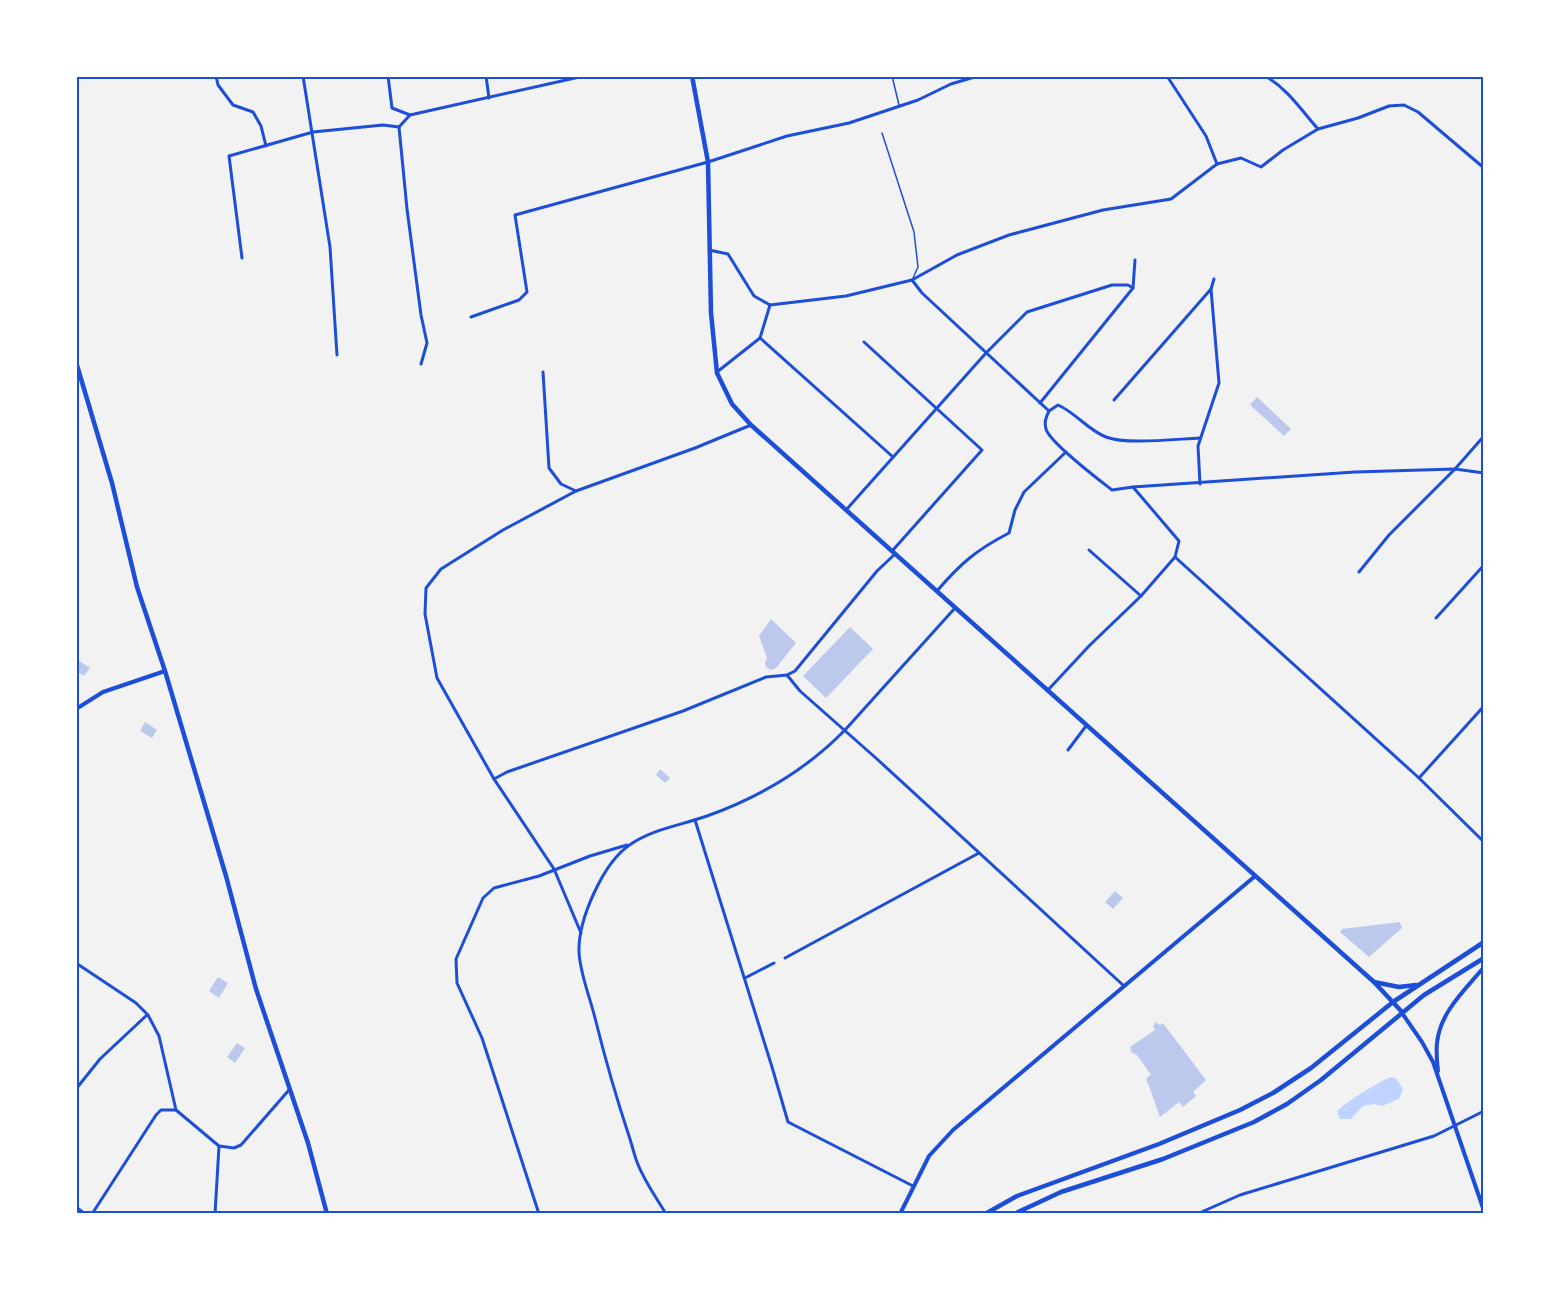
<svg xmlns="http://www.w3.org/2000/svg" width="1560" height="1290" font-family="Barlow,sans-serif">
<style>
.water{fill:#bfd3fe}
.building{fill:#bdc9ec}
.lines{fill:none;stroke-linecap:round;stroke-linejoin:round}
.service{stroke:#1d4ed8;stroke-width:1.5}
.minor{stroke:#1d4ed8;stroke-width:3}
.tertiary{stroke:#1d4ed8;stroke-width:4}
.secondary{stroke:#1d4ed8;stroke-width:4.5}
.primary{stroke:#1d4ed8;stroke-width:4.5}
.neatline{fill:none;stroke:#1d4ed8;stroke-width:2}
</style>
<rect width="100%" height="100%" fill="#f2f2f2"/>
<path class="water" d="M 1390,1077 L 1396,1078 L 1403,1089 L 1399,1099 L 1382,1106 L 1374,1104 L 1363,1106 L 1351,1119 L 1340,1119 L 1337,1111 C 1353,1097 1371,1087 1390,1077 Z"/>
<g class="building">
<polygon points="1257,397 1291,429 1284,436 1250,405"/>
<polygon points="771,619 796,643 776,668 771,670 766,667 765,663 767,658 759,636"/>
<polygon points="850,627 873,649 826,698 803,676"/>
<polygon points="76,659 90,668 84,676 76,671"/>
<polygon points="145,722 157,730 152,738 140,731"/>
<polygon points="660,769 670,778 665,783 656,775"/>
<polygon points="1115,891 1123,898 1113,909 1105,902"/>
<polygon points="1400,922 1402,928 1369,957 1340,932 1342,929"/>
<polygon points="218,977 228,983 219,998 209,991"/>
<polygon points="1156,1022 1160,1025 1163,1023 1206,1080 1193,1092 1196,1096 1183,1107 1179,1102 1160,1117 1146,1078 1151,1075 1137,1055 1132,1053 1130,1047 1155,1030 1153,1026"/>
<polygon points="237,1043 245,1048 235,1063 227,1057"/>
</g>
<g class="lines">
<g class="service">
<polyline points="892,76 899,105"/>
<polyline points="882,133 914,232 918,267 913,278"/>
</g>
<g class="minor">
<polyline points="216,76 218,85 233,105 253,112 261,126 266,146"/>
<polyline points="303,76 330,247 337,355"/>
<polyline points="388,76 392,108 410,115"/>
<polyline points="486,76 489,98"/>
<polyline points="1167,76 1206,136 1217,164"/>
<path d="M 1265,76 C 1288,89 1301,110 1318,129"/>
<polyline points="399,127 407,209 421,315 427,343 421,364"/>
<polyline points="709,250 728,254 754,296 770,305 846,296 912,280 957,255 1009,235 1103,210 1171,199 1217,164 1241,158 1261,167 1283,150 1318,129 1358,118 1389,106 1404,105 1418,112 1484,168"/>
<polyline points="242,258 229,156 313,132 383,125 399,127 410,115 584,76"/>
<path d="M 912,280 L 922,293 L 1049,411 C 1046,417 1044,422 1046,429 C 1050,443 1098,479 1112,490 L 1133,487 L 1179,541 L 1175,557 L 1141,596 L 1089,646 L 1048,690"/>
<polyline points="1133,288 1135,260"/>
<polyline points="770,305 760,338 893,457"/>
<polyline points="471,317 519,300 527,292 515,215 708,162 787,136 849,123 918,100 951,84 978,76"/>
<polyline points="864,342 982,450 893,550"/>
<polyline points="543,372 549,468 561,484 576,491 695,448 751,425"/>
<polyline points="717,372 760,338"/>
<polyline points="1114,400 1211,289 1214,279"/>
<path d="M 1049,411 L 1058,405 C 1076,413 1088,430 1106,437 C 1126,445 1176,439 1200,438"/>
<polyline points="1200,484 1198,446 1219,383 1211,289"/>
<polyline points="1133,487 1355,472 1455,469 1484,473"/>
<polyline points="576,491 503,530 441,569 426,588 425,614 437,678 494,779 554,869 581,933"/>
<polyline points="846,510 986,353 1027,312 1112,285 1128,285 1133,288 1040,403"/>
<polyline points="1089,550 1141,596"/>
<polyline points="1175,557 1419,778 1484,842"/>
<polyline points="1359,572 1389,535 1455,469 1484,436"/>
<path d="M 937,591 C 960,564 976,550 1009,533 L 1015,510 L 1024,492 L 1066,452"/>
<polyline points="1436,618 1484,565"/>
<polyline points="787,675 800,691 877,759 1124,986"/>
<polyline points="1068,750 1086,726"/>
<polyline points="1419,778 1484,706"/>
<polyline points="494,779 507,772 683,711 766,677 787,675 795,671 877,571 895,554"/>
<polyline points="695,820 772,1067 788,1122 913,1186"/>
<polyline points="785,958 979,853"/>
<polyline points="76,963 136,1003 148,1015 159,1036 176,1110 219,1146 234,1148 241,1145 289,1090"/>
<polyline points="745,978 774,963"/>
<polyline points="76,1089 100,1059 147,1015"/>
<polyline points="76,1207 85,1214"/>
<polyline points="92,1214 156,1115 161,1110 176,1110"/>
<polyline points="215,1214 219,1146"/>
<polyline points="539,1214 482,1038 457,983 456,959 483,898 494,888 539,876 590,856 627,845"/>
<path d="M 666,1214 C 656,1197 644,1181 637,1162 C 634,1154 632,1145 629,1136 C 616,1097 605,1058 595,1018 C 590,997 580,974 579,952 C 578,920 603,862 631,844 C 653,829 682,825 707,816 C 760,797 806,770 845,730 L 955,608"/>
<polyline points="1197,1214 1240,1195 1434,1136 1484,1111"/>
</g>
<g class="tertiary">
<polyline points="76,709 103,692 165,671"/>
<polyline points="1402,1013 1422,1042 1433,1062 1484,1211"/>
<path d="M 1438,1071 C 1437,1062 1436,1052 1437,1043 C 1440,1012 1465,990 1484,967"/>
<polyline points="900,1214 929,1156 953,1130 1254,877"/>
</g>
<g class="secondary">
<polyline points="692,76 708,162 711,313 717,373 732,404 751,425 1374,982 1402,1012"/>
<polyline points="1374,982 1399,987 1416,985"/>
<polyline points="985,1214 1017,1196 1159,1144 1240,1110 1273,1093 1311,1068 1393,1002 1484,942"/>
<polyline points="1014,1214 1061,1192 1163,1159 1254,1122 1287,1104 1321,1080 1424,995 1484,958"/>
</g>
<polyline class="primary" points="76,362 112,483 137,587 165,671 226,876 256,989 308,1143 327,1214"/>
</g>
<rect width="1560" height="1290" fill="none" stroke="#ffffff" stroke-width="156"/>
<rect x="78" y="78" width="1404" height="1134" class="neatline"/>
</svg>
